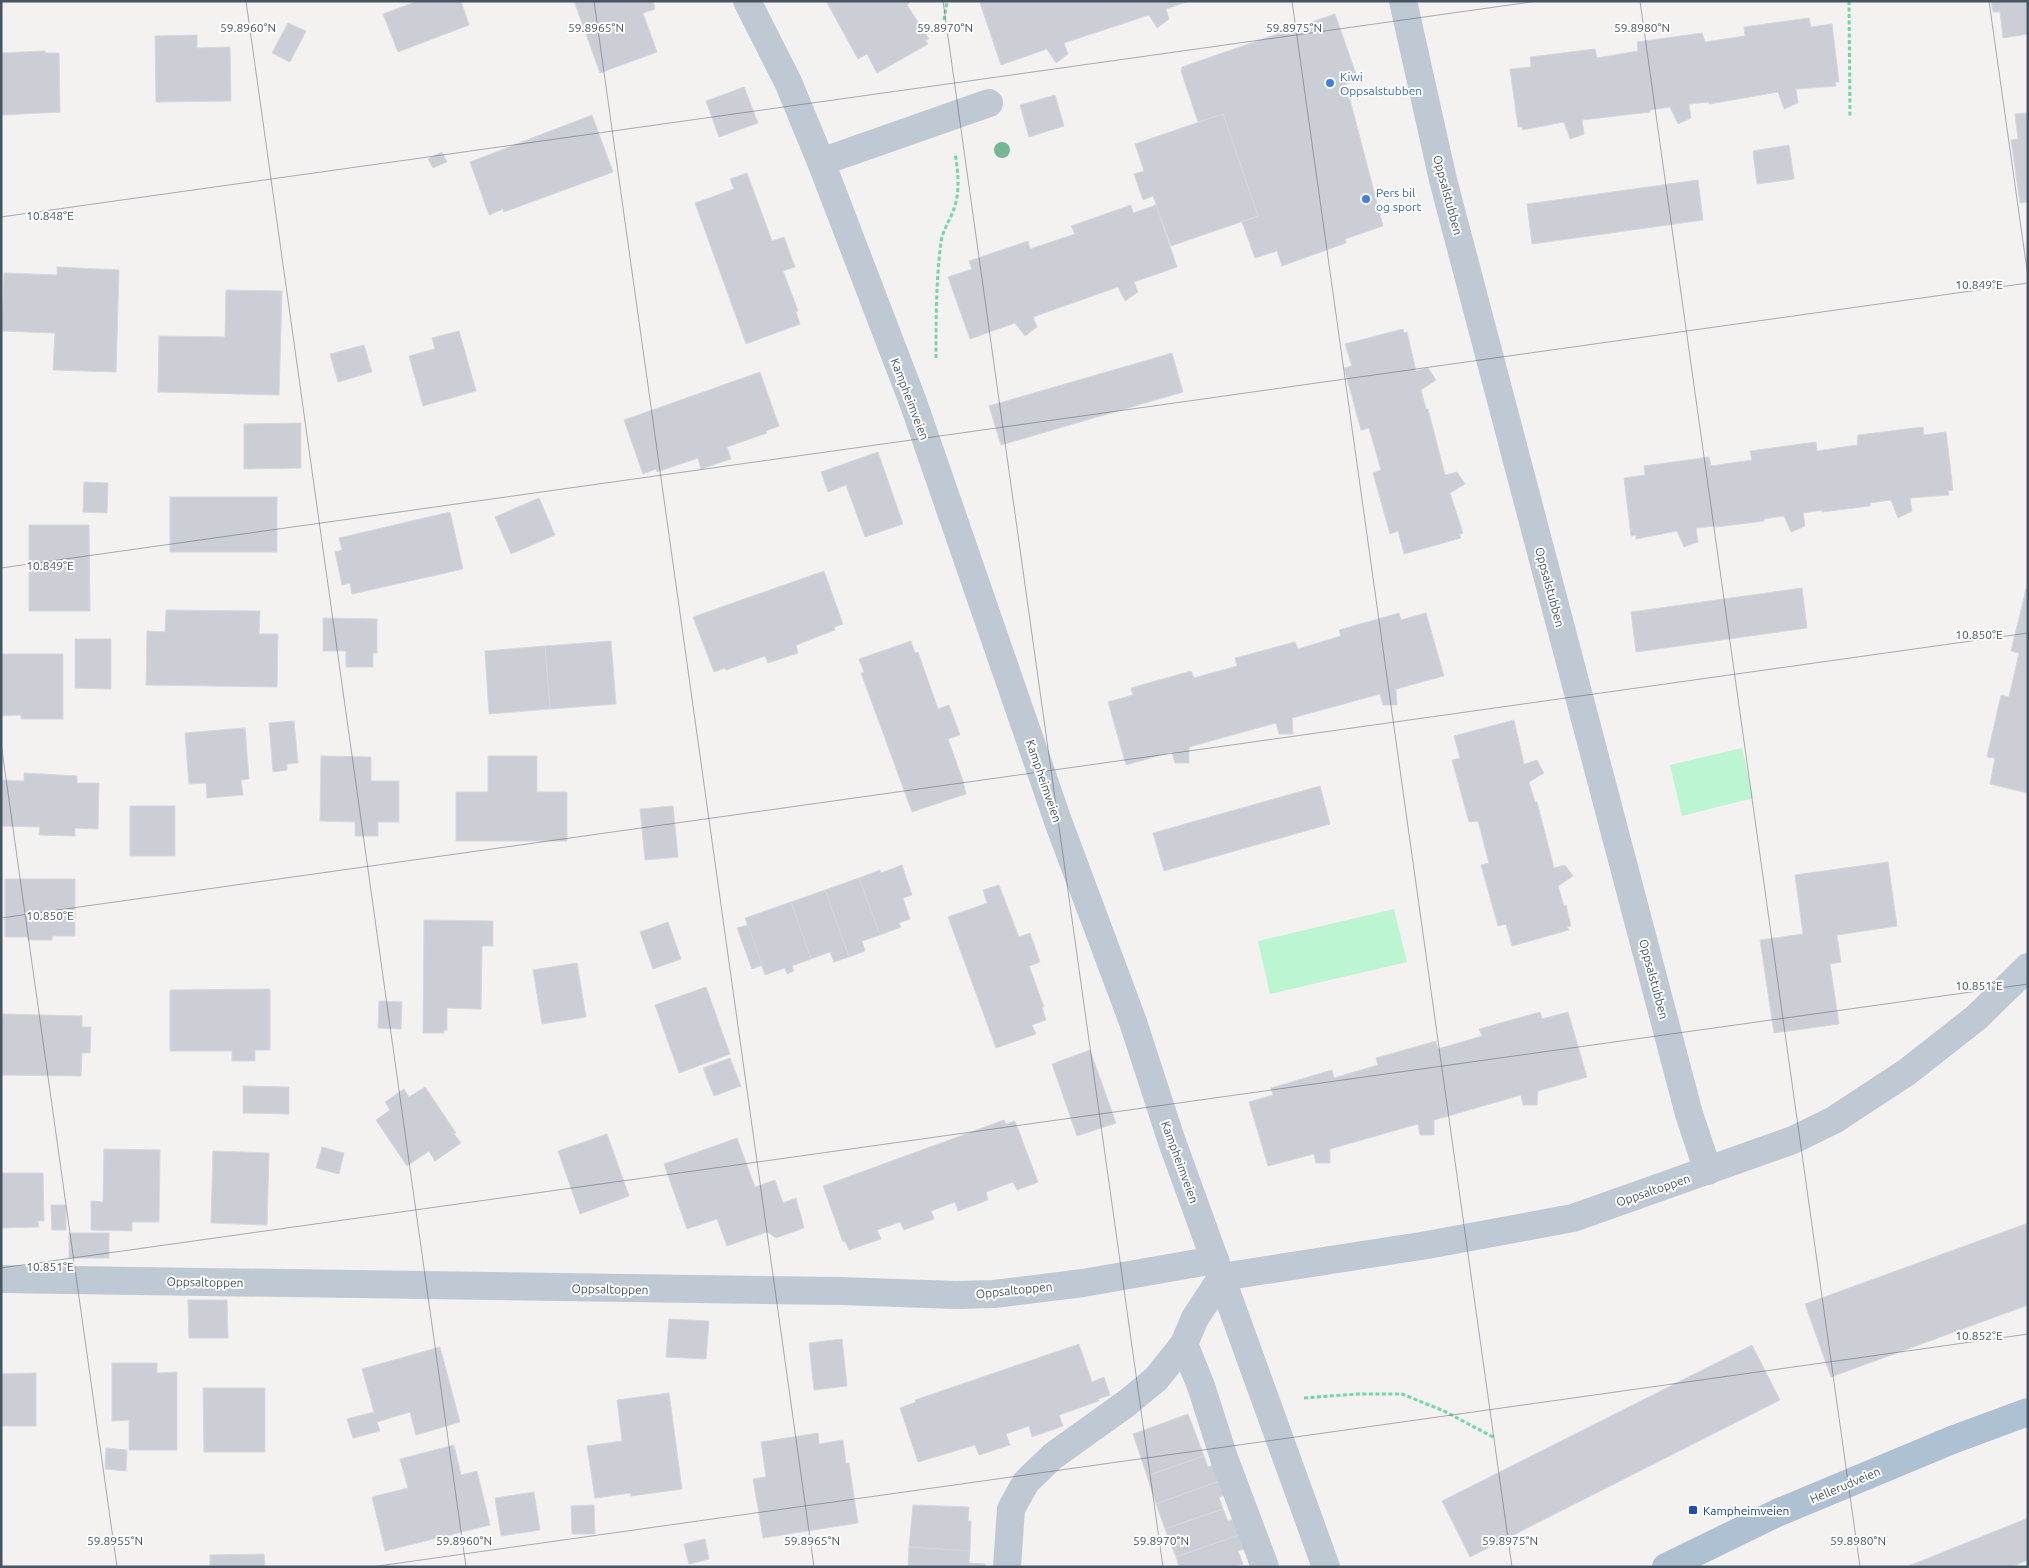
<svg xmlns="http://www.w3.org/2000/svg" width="2029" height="1568" font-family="Ubuntu,sans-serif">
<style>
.green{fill:#bcf5d1}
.building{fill:#cbced4;stroke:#d5d8de}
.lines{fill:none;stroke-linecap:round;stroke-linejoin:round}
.path{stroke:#70d8a3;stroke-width:3;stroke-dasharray:4 2.5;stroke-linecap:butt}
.minor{stroke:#bec9d3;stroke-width:28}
.major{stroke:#aec1d3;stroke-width:28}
.tree{fill:#74b794}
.ticks{fill:none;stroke:#475562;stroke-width:1;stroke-opacity:0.45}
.shop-dot{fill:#3f7fe0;stroke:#fff;stroke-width:2}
.transit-dot{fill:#1a4fb4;stroke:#fff;stroke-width:2}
.labels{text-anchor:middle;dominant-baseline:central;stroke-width:4;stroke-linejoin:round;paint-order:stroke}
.shop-label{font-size:12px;fill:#366cbe;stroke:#fff;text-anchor:start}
.street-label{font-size:12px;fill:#475562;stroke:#fff}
.transit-label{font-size:12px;fill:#164399;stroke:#fff;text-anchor:start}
.ticks-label{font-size:12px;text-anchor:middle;fill:#475562;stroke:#fff;stroke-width:4;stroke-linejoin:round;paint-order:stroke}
</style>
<rect width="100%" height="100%" fill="#f4f1f1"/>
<g class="green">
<polygon points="1742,748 1753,798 1682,816 1670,765"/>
<polygon points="1394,909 1407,962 1270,994 1258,941"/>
</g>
<g class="building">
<polygon points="418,1 461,1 469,25 398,52 383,14"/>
<polygon points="574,1 653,1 655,9 643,13 657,52 600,73"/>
<polygon points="826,1 911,1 907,5 929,39 925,40 928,44 877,73 867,54 858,59"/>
<polygon points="985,1 1189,1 1166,9 1169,19 1157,28 1149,15 1064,43 1068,54 1056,63 1047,49 1001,65 980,3"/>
<polygon points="1991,1 2028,1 2028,34 2003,38 2000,12 1993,12"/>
<polygon points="1335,14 1358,80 1346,84 1383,226 1345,239 1346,243 1282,266 1277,251 1255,258 1242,222 1258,216 1223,114 1198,122 1181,71 1182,67"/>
<polygon points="1809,18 1811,27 1832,24 1839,82 1835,82 1836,86 1796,89 1798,103 1784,109 1778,92 1709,104 1709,102 1689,104 1691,118 1678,124 1670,107 1650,110 1650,112 1582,120 1584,134 1570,139 1564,122 1523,130 1522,127 1518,127 1510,69 1531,67 1530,57 1595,49 1597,58 1638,51 1637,42 1702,33 1705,42 1745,36 1744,27"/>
<polygon points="288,23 306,31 290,62 272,53"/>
<polygon points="197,35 197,48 230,47 231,101 156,102 155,36"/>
<polygon points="45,51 45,53 59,53 60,112 1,115 1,53"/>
<polygon points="744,87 758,123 719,137 706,101"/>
<polygon points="1055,95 1064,126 1029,137 1020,105"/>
<polygon points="2028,113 2028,207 2027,202 2020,203 2011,140 2018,139 2015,114"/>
<polygon points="1223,114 1258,216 1171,246 1153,196 1143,200 1134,174 1144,171 1135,144"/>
<polygon points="592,115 613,172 504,212 503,209 489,215 470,162"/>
<polygon points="1789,145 1794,179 1757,184 1753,151"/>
<polygon points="442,152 447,162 433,168 428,159"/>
<polygon points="747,173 772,241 784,237 795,267 783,271 798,311 796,312 800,324 746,344 695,203 734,189 730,179"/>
<polygon points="1698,180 1703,220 1532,244 1527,204"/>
<polygon points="1131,205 1133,213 1156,205 1177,267 1134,282 1138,292 1125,301 1118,287 1033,317 1037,327 1025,336 1015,323 970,339 948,277 972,269 969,261 1028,241 1030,249 1075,234 1071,226"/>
<polygon points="57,267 119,270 116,372 53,370 55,333 2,331 4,273 57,275"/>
<polygon points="226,290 282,291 279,395 158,392 159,336 225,337"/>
<polygon points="1403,329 1404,333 1407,332 1416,371 1428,368 1436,380 1421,390 1426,409 1428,409 1445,475 1457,472 1465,484 1450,493 1463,533 1459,534 1461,538 1404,554 1398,531 1390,534 1373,473 1381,470 1369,428 1361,430 1344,368 1352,366 1345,344"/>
<polygon points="459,331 476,391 423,406 409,356 435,349 432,338"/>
<polygon points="364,345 372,372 338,382 330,354"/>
<polygon points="1172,353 1183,392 1001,445 989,406"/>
<polygon points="760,372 779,426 766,431 767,433 727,447 731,459 701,469 698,458 657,472 656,469 643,474 624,420"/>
<polygon points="301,423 301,468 244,469 244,424"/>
<polygon points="1923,427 1924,435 1946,432 1953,490 1948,491 1949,495 1910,498 1912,511 1898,518 1891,500 1870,503 1870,506 1822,512 1823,510 1803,513 1805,526 1791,532 1784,516 1764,519 1764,521 1716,527 1716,526 1696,528 1698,542 1684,547 1677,531 1636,539 1636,535 1631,536 1624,478 1645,475 1644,466 1709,457 1711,466 1752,460 1750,451 1816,442 1817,451 1857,445 1858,435"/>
<polygon points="878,452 903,524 865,537 846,485 828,492 821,472"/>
<polygon points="84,482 108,483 107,513 83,512"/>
<rect x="170" y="497" width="107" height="55"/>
<polygon points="539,498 555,535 511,554 495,517"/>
<polygon points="450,512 463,569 352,594 350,583 342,585 335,552 342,550 339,538"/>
<polygon points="29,525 89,525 90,611 29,611"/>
<polygon points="824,571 843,624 834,627 835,630 796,645 798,653 768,663 765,656 726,670 725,668 714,672 693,617"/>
<polygon points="1802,588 1807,628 1636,652 1631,612"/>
<polygon points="2026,589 2028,589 2028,793 1990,784 1995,758 1987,757 2001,695 2009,697 2019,653 2011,651"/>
<polygon points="166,610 260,611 259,634 278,634 277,687 146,685 147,631 165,632"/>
<polygon points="1399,613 1401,620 1426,613 1444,676 1396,689 1397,705 1383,705 1380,694 1292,718 1293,734 1279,734 1276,723 1189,747 1189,763 1175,763 1172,752 1126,765 1108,702 1133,695 1131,688 1191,671 1194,678 1237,666 1235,658 1295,642 1298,649 1341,636 1339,630"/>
<polygon points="323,618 377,619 377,653 373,653 373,667 346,667 346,651 323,651"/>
<polygon points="75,639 111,639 111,689 75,688"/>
<polygon points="611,641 616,704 550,709 545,646"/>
<polygon points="911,641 915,653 918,652 938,709 949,705 960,735 948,739 963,781 966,794 912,812 861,673 864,672 859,659"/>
<polygon points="545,646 550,709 489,714 485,651"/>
<polygon points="1,654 63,654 63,719 21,719 21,715 1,716"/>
<polygon points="1514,720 1524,764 1537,760 1544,773 1529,782 1535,802 1537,802 1554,868 1565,865 1573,876 1558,886 1564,906 1566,905 1571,926 1567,927 1569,930 1512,946 1506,924 1498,926 1481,865 1489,863 1478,821 1469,822 1452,760 1460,758 1454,736"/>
<polygon points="294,721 298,763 287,764 287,770 273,772 269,723"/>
<polygon points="245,728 249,779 241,780 243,795 207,798 206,783 189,784 185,733"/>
<polygon points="321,756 371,757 371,781 399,781 399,822 378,822 378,836 355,836 355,822 320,821"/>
<polygon points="488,756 537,756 537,792 567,792 567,841 456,841 456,792 488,792"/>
<polygon points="24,773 77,776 77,783 99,783 98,829 75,828 75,836 39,835 40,827 1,826 1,780 24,781"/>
<polygon points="1320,786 1330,824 1164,871 1153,833"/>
<rect x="130" y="806" width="45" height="50"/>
<polygon points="673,806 678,857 645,860 640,809"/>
<polygon points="1888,862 1897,926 1837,935 1841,962 1830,964 1839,1024 1774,1033 1760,940 1803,934 1795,875"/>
<polygon points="902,865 912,895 903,898 910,919 899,923 901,927 880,935 859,878 880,870 881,873"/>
<polygon points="859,878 880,935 862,941 865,951 849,957 825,890"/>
<polygon points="5,879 75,879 75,936 52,936 52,940 28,940 28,937 5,937"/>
<polygon points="999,885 1019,937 1030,933 1040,962 1029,966 1044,1007 1042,1007 1046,1020 1032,1025 1036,1034 996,1048 948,917 987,903 983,890"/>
<polygon points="825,890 849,957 834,962 830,952 811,959 791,902"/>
<polygon points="791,902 811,959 792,966 794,971 787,974 785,968 765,975 745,918"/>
<polygon points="424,920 493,921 493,946 482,946 481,1009 447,1008 447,1030 444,1030 444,1033 423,1033"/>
<polygon points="668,922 681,959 653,969 640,932"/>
<polygon points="748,925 762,965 752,969 737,928"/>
<polygon points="577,963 586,1017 542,1024 533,970"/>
<polygon points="706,987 730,1054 679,1073 655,1005"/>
<polygon points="270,989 270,1050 255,1050 255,1061 232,1061 232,1051 170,1051 170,990"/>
<polygon points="379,1001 402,1002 401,1029 378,1028"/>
<polygon points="1540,1012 1542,1019 1568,1012 1587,1077 1538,1091 1537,1105 1523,1105 1521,1095 1434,1120 1434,1135 1420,1135 1418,1124 1330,1149 1330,1163 1316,1163 1314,1154 1268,1166 1249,1102 1273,1095 1271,1088 1332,1070 1334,1078 1378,1065 1376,1058 1436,1041 1438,1049 1482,1036 1479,1029"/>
<polygon points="3,1014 82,1016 82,1027 91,1027 90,1053 82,1053 81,1076 1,1075 1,1017 3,1017"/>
<polygon points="1090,1050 1116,1123 1077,1136 1052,1064"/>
<polygon points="730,1058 741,1086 714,1096 703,1068"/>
<polygon points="243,1086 289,1087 289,1114 243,1113"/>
<polygon points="425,1087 456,1133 454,1134 461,1143 435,1161 429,1151 407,1166 376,1120 390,1110 385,1102 404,1089 409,1097"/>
<polygon points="1004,1120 1006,1124 1015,1121 1038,1182 1017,1190 1013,1182 986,1192 988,1200 958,1211 955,1202 931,1211 934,1219 904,1230 900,1222 877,1230 881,1239 849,1250 845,1241 843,1242 823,1186"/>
<polygon points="607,1134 629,1196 580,1214 558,1151"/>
<polygon points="737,1138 755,1187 775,1180 783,1203 796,1198 804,1228 776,1238 767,1232 727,1246 717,1219 687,1229 664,1164"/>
<polygon points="322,1147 344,1153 339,1174 316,1168"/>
<polygon points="104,1149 160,1150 159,1222 132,1222 132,1231 91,1230 91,1201 103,1202"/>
<polygon points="213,1151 269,1153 267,1225 211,1223"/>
<polygon points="1,1173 43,1173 44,1221 38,1221 39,1227 1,1228"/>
<polygon points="51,1205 66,1205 66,1230 52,1230"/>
<polygon points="2028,1223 2028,1305 1831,1377 1805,1304"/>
<rect x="69" y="1233" width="40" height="25"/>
<polygon points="188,1300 227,1300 228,1338 189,1338"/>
<polygon points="669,1319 709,1321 706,1359 666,1357"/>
<polygon points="842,1339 847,1386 814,1390 809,1343"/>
<polygon points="1079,1344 1092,1382 1104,1377 1110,1395 1098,1399 1099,1401 1059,1415 1063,1426 1032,1437 1029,1426 1006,1434 1010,1445 979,1455 975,1445 918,1462 900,1408 916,1402 915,1400"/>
<polygon points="1752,1345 1780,1400 1470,1557 1442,1501"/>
<polygon points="440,1347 460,1422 416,1435 410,1412 377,1422 380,1431 353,1438 347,1419 374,1412 362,1369"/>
<polygon points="112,1363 157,1363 157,1373 177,1372 177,1450 129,1450 129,1420 112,1421"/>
<polygon points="36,1373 36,1426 1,1426 1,1374"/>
<polygon points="203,1388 265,1388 265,1452 204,1452"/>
<polygon points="669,1393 682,1489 631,1496 630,1493 595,1498 587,1446 622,1441 617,1400"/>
<polygon points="1188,1414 1204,1456 1147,1476 1133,1434"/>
<polygon points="818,1433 819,1444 843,1440 846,1464 849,1463 858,1523 763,1538 753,1479 766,1477 761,1442"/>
<polygon points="454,1445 461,1475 477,1471 490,1525 385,1551 372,1497 408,1488 400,1459"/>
<polygon points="106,1448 127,1450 126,1471 105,1469"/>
<polygon points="1204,1456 1208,1467 1220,1463 1225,1479 1156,1504 1147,1476"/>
<polygon points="1225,1479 1230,1493 1219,1497 1223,1509 1165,1529 1156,1504"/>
<polygon points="534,1492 540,1530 501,1536 495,1498"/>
<polygon points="594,1505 595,1534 572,1534 571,1506"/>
<polygon points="913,1505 969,1507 968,1521 971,1521 970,1551 909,1547"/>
<polygon points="1223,1509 1228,1521 1239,1517 1245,1533 1176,1557 1165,1529"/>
<polygon points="2028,1518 2028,1560 2011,1567 1906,1567"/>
<polygon points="1245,1533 1249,1547 1238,1551 1243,1564 1234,1567 1179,1567 1176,1557"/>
<polygon points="705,1539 709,1559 689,1564 684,1544"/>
<polygon points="909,1547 970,1551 969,1563 985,1564 985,1567 908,1567"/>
<polygon points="264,1554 265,1567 210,1567 210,1555"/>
</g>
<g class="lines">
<g class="path">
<polyline points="1849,1 1850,116"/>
<polyline points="944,20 947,1"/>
<path d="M 936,358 C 936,320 936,280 941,242 C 943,229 951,219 955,206 C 960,188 958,171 955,153"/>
<polyline points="1304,1398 1358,1394 1402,1394 1444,1411 1495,1438"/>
</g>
<g class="minor">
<polyline points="747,1 788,82 821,162 913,402 1059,824 1133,1022 1171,1139 1326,1567"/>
<polyline points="1403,1 1443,180 1689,1114 1708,1171"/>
<polyline points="821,162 989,103"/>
<polyline points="1,1279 840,1291 956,1295 994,1294 1083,1283 1215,1260"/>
<polyline points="1184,1344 1201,1386 1224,1458 1265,1567"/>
<polyline points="1007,1567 1011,1509 1026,1482 1053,1456 1127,1403 1156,1379 1184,1344 1195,1318 1222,1277 1427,1245 1573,1218 1793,1140 1834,1120 1907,1072 1977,1017 2028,967"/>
</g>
<polyline class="major" points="1666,1567 1777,1513 1952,1440 2028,1412"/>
</g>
<circle class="tree" cx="1002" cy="150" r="8"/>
<path class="ticks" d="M 246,1 L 466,1567M 594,1 L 814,1567M 943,1 L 1163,1567M 1292,1 L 1512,1567M 1640,1 L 1860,1567M 1989,1 L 2028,277M 1,217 L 1538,1M 1,568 L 2028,283M 1,743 L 117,1567M 1,918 L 2028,633M 1,1268 L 2028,984M 371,1567 L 2028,1334"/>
<g class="shop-dot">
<circle cx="1330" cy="83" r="5"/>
<circle cx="1366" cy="199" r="5"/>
</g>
<rect class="transit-dot" x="1688" y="1505" width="10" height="10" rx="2.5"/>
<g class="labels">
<g class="shop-label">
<text x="1340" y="76">Kiwi<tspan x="1340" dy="14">Oppsalstubben</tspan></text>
<text x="1376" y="192">Pers bil<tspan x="1376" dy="14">og sport</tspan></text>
</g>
<g class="street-label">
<text transform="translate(1448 195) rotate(75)">Oppsalstubben</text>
<text transform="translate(910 399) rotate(69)">Kampheimveien</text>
<text transform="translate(1550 587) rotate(75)">Oppsalstubben</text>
<text transform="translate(1044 781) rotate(71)">Kampheimveien</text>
<text transform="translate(1654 979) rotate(75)">Oppsalstubben</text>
<text transform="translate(1180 1162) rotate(70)">Kampheimveien</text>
<text transform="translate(1653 1190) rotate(-19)">Oppsaltoppen</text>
<text transform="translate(205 1282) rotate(1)">Oppsaltoppen</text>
<text transform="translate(610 1289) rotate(1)">Oppsaltoppen</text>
<text transform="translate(1014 1290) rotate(-6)">Oppsaltoppen</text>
<text transform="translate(1845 1485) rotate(-23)">Hellerudveien</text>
</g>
<g class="transit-label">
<text x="1703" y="1510">Kampheimveien</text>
</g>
</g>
<g class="ticks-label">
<text x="248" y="32">59.8960°N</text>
<text x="596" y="32">59.8965°N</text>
<text x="945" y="32">59.8970°N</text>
<text x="1294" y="32">59.8975°N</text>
<text x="1642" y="32">59.8980°N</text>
<text x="50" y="220">10.848°E</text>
<text x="1979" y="289">10.849°E</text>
<text x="50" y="570">10.849°E</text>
<text x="1979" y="639">10.850°E</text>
<text x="50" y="920">10.850°E</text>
<text x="1979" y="990">10.851°E</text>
<text x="50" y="1271">10.851°E</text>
<text x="1979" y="1340">10.852°E</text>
<text x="115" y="1545">59.8955°N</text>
<text x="464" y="1545">59.8960°N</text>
<text x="812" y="1545">59.8965°N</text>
<text x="1161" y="1545">59.8970°N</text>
<text x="1510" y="1545">59.8975°N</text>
<text x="1858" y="1545">59.8980°N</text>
</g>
<rect width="2029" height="1568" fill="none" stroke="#475562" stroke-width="5"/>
</svg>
